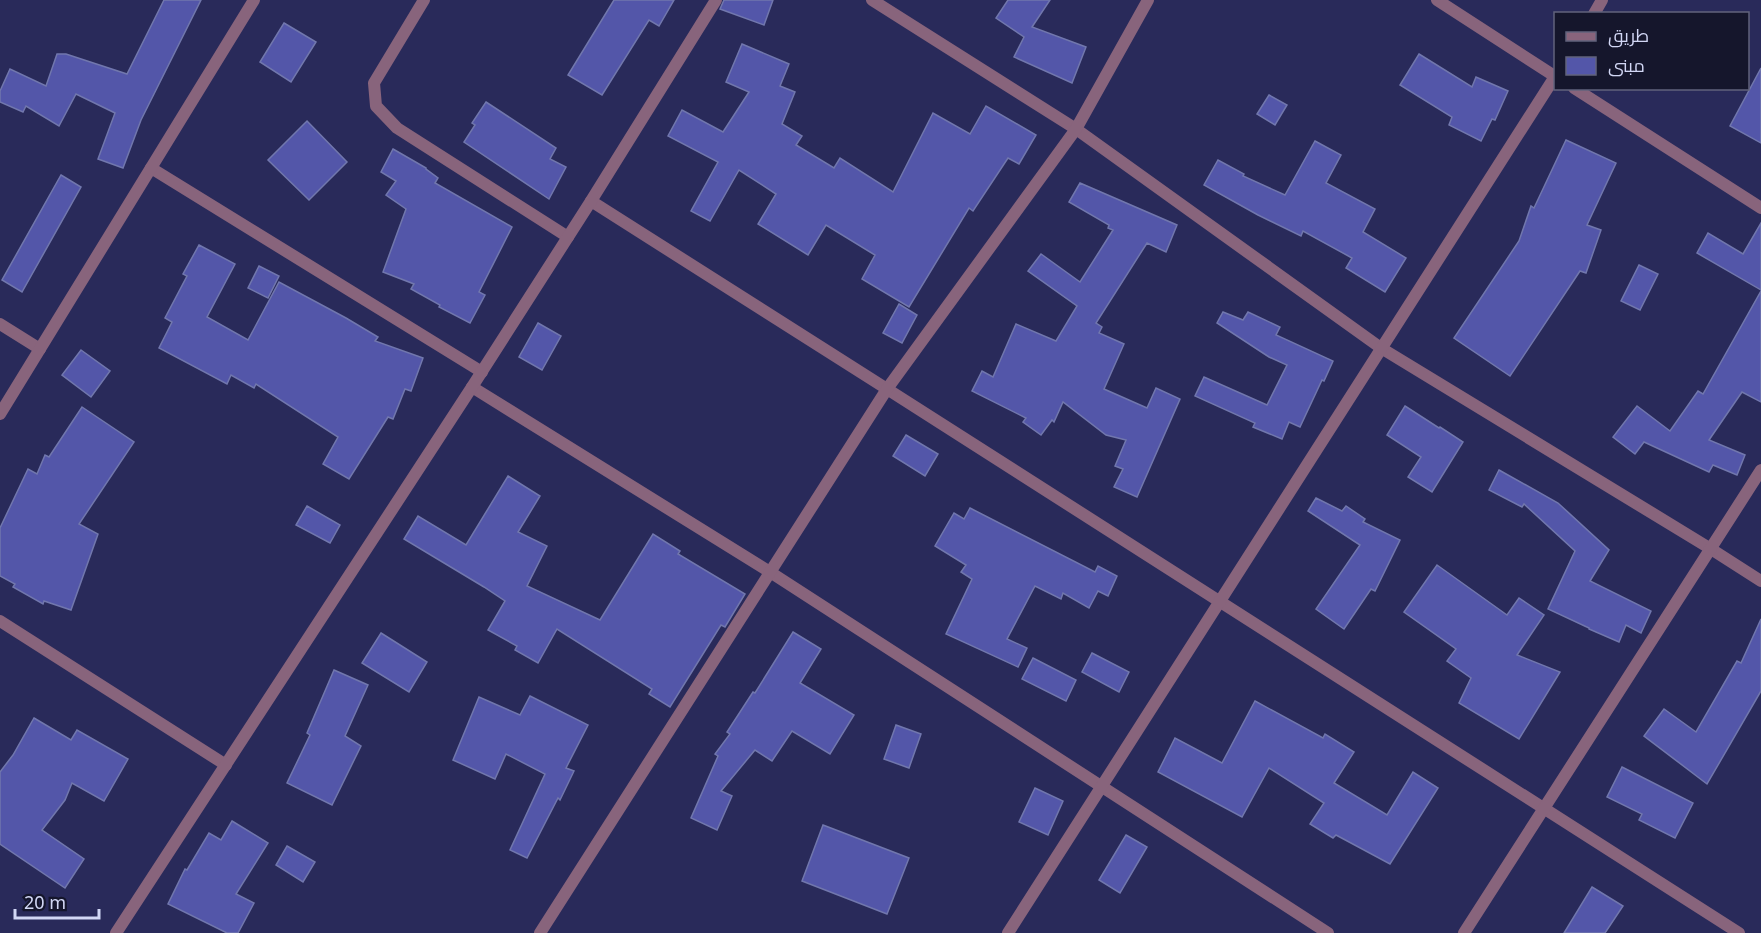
<svg xmlns="http://www.w3.org/2000/svg" width="1761" height="933" font-family="'Noto Sans',Cairo,sans-serif">
<style>
.building{fill:#5356a9;stroke:#7177ad;stroke-width:1.5}
.lines{fill:none;stroke-linecap:round;stroke-linejoin:round}
.street{stroke:#88647c;stroke-width:12}
</style>
<rect width="100%" height="100%" fill="#292a5a"/>
<g class="building">
<polygon points="164,0 201,0 141,120 123,168 98,159 115,113 76,94 59,126 26,106 23,112 0,102 0,91 10,69 46,86 57,54 66,54 127,74"/>
<polygon points="614,0 674,0 659,26 649,20 602,95 568,75"/>
<polygon points="724,0 773,0 764,25 720,9"/>
<polygon points="1008,0 1050,0 1032,27 1086,47 1072,83 1014,57 1024,37 996,18"/>
<polygon points="284,23 316,42 291,82 260,62"/>
<polygon points="742,44 789,64 780,86 795,92 782,124 802,136 796,145 834,168 840,158 893,192 933,113 970,134 986,106 1036,135 1019,164 1008,158 973,211 969,208 909,307 862,279 875,255 826,225 808,255 758,224 776,194 739,170 710,221 691,211 718,162 668,136 682,110 723,132 749,92 726,82"/>
<polygon points="1419,54 1472,87 1476,77 1508,91 1495,120 1492,119 1481,141 1449,125 1452,117 1400,85"/>
<polygon points="1761,68 1761,143 1730,126"/>
<polygon points="1269,95 1287,105 1275,125 1257,114"/>
<polygon points="486,102 556,148 550,159 566,167 549,199 464,142 475,125 472,123"/>
<polygon points="307,121 347,162 309,200 268,160"/>
<polygon points="1566,140 1616,163 1587,225 1601,230 1586,273 1580,271 1510,376 1454,338 1519,241 1531,206 1534,208"/>
<polygon points="1315,141 1341,155 1326,183 1375,209 1363,232 1406,258 1385,292 1346,268 1352,258 1303,231 1301,236 1258,215 1204,185 1218,160 1244,174 1243,176 1285,195"/>
<polygon points="393,149 426,168 426,169 438,178 435,183 512,227 479,292 485,295 470,323 439,307 440,305 411,289 414,284 383,272 406,209 386,195 396,181 381,172"/>
<polygon points="61,175 81,187 22,292 2,280"/>
<polygon points="1080,183 1177,225 1166,252 1147,243 1096,323 1102,327 1099,333 1124,344 1104,389 1147,408 1156,388 1180,399 1137,497 1114,487 1123,469 1115,466 1126,440 1106,435 1063,402 1054,422 1052,420 1041,435 1023,422 1026,418 972,391 982,371 993,377 1016,324 1056,341 1077,306 1028,271 1041,254 1080,282 1113,230 1108,228 1109,225 1069,202"/>
<polygon points="1761,223 1761,290 1697,253 1708,233 1743,254"/>
<polygon points="199,245 235,264 207,317 248,340 279,282 346,318 378,337 375,341 423,358 411,391 405,389 393,419 388,417 349,479 323,464 338,437 256,384 254,388 231,375 227,384 159,348 172,322 165,318 187,276 183,274"/>
<polygon points="1639,265 1658,274 1640,310 1621,301"/>
<polygon points="259,266 279,276 268,298 248,288"/>
<polygon points="1761,291 1761,402 1742,392 1709,440 1745,455 1737,475 1713,465 1709,472 1644,442 1635,454 1613,437 1637,406 1670,431 1698,391 1703,394"/>
<polygon points="899,304 917,315 902,343 883,333"/>
<polygon points="1223,312 1243,320 1248,312 1280,327 1276,335 1333,361 1324,381 1322,380 1300,427 1289,422 1282,439 1253,427 1255,423 1195,396 1204,377 1267,405 1287,365 1269,357 1217,323"/>
<polygon points="538,323 561,336 542,370 519,357"/>
<polygon points="81,350 110,371 91,397 62,375"/>
<polygon points="1405,406 1439,428 1440,427 1463,442 1432,492 1408,477 1421,457 1387,435"/>
<polygon points="82,407 134,442 79,524 98,534 71,610 44,601 43,604 13,587 15,584 0,576 0,528 28,469 37,474 45,455 49,457"/>
<polygon points="906,435 938,454 925,476 893,456"/>
<polygon points="1499,470 1558,503 1609,550 1590,581 1651,611 1641,633 1626,625 1619,642 1589,629 1589,628 1548,609 1575,551 1524,504 1522,507 1489,490"/>
<polygon points="508,476 540,496 518,532 547,546 527,586 600,620 653,534 680,551 678,554 745,594 725,627 721,625 670,707 649,694 652,689 557,629 538,663 515,650 517,646 488,630 505,601 484,587 404,539 418,516 466,545"/>
<polygon points="1316,498 1342,511 1346,506 1365,519 1363,522 1400,540 1375,591 1371,589 1344,629 1316,609 1360,545 1308,511"/>
<polygon points="307,506 340,525 330,543 296,525"/>
<polygon points="970,508 1095,572 1098,566 1117,576 1108,596 1098,591 1089,608 1063,593 1061,599 1035,586 1007,639 1027,648 1018,667 946,634 972,579 961,572 966,565 935,546 954,513 964,519"/>
<polygon points="1437,565 1507,615 1519,598 1544,615 1517,655 1560,672 1519,739 1459,703 1471,678 1447,661 1456,649 1404,612"/>
<polygon points="1761,619 1761,691 1707,784 1644,736 1664,709 1696,732 1737,661 1741,663"/>
<polygon points="793,632 821,649 800,683 854,715 830,754 792,731 772,761 755,750 721,791 732,796 717,830 691,818 718,756 715,754 730,734 727,732 753,692 755,693"/>
<polygon points="381,633 427,662 409,692 362,663"/>
<polygon points="1092,653 1129,672 1119,692 1082,672"/>
<polygon points="1033,658 1076,680 1066,701 1022,679"/>
<polygon points="334,670 368,685 345,736 361,746 332,805 287,783 310,735 307,733"/>
<polygon points="530,696 588,725 566,768 574,771 560,800 558,798 527,858 510,850 545,774 506,754 495,779 453,760 479,697 520,715"/>
<polygon points="1255,701 1323,738 1325,734 1354,752 1334,783 1387,815 1413,772 1438,788 1390,864 1336,835 1333,838 1310,824 1324,803 1269,768 1242,817 1158,772 1175,738 1222,763"/>
<polygon points="34,718 71,740 77,730 128,759 104,801 72,783 65,800 42,830 84,859 65,888 0,844 0,772 13,755"/>
<polygon points="896,725 921,734 909,768 884,759"/>
<polygon points="1622,767 1693,803 1675,838 1639,820 1642,814 1607,797"/>
<polygon points="1035,788 1063,801 1048,835 1019,822"/>
<polygon points="232,821 268,843 236,894 254,903 238,933 227,933 168,904 185,869 187,870 209,833 221,840"/>
<polygon points="823,825 909,858 887,914 802,881"/>
<polygon points="1126,835 1147,847 1120,893 1099,880"/>
<polygon points="287,846 315,862 303,882 276,865"/>
<polygon points="1592,887 1623,906 1605,933 1564,933"/>
</g>
<g class="lines">
<g class="street">
<polyline points="424,0 374,83 376,106 397,128 568,237"/>
<polyline points="872,0 1076,129 1381,348 1711,549 1761,581"/>
<polyline points="1437,0 1556,77"/>
<polyline points="1594,14 1602,0"/>
<polyline points="1574,88 1761,208"/>
<polyline points="151,168 482,372"/>
<polyline points="591,201 887,389 1739,933"/>
<polyline points="0,324 40,349"/>
<polyline points="472,387 770,572 1328,933"/>
<polyline points="0,414 254,0"/>
<polyline points="0,621 226,765"/>
<polyline points="116,933 472,387 591,201 716,0"/>
<polyline points="540,933 887,389 1076,129 1148,0"/>
<polyline points="1008,933 1556,75"/>
<polyline points="1464,933 1761,470"/>
</g>
</g>
<rect x="1554" y="12" width="195" height="78" fill="#15162c" stroke="#61637c" stroke-width="1.5"/>
<rect x="1566" y="32" width="30" height="9" fill="#88647c" stroke="#61637c" stroke-width="1.5"/>
<text x="1608" y="42" font-size="18" fill="#d2d7f5">طريق</text>
<rect x="1566" y="57" width="30" height="18" fill="#5356a9" stroke="#61637c" stroke-width="1.5"/>
<text x="1608" y="72" font-size="18" fill="#d2d7f5">مبنى</text>
<path d="M15 909v9h84v-9" fill="none" stroke="#d2d7f5" stroke-width="3"/>
<text x="24" y="909" font-size="18" fill="#d2d7f5" stroke="#15162c" stroke-width="4.5" paint-order="stroke">20 m</text>
</svg>
